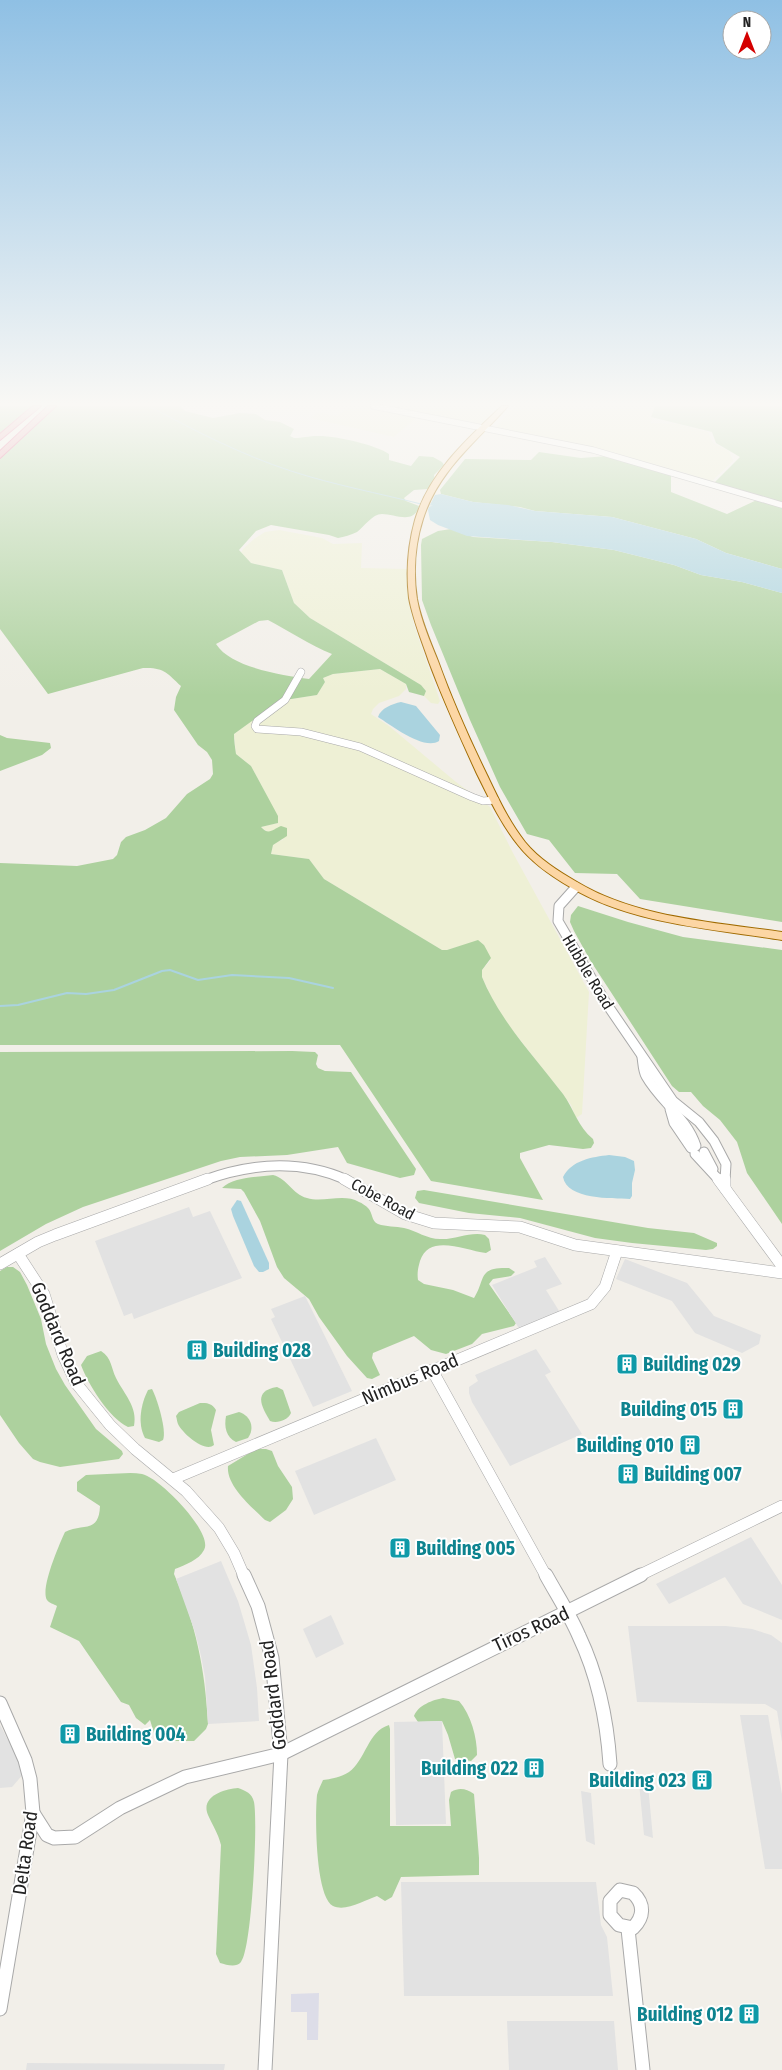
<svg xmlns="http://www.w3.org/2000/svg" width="782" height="2070" font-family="'Fira Sans Condensed',sans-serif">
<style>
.farmland{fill:#eef0d5}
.forest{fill:#add19e;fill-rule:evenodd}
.parking{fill:#e2e2e2}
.plaza{fill:#dddde8}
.water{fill:#aad3df}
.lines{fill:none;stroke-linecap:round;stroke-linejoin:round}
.stream-far1{stroke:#aad3df;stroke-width:1}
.stream{stroke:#aad3df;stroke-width:2}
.minor-far4-casing{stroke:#a9a9a9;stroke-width:7}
.minor-far3-casing{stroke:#a9a9a9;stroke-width:8}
.minor-far2-casing{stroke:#a9a9a9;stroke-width:11}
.minor-far1-casing{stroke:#a9a9a9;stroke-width:12}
.minor-casing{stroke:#a9a9a9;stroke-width:15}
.major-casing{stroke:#a06b00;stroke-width:2}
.highway-casing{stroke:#dc2a67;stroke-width:2}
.minor-far4{stroke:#fff;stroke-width:5.5}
.minor-far3{stroke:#fff;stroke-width:7}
.minor-far2{stroke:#fff;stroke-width:9}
.minor-far1{stroke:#fff;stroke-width:11}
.minor{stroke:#fff;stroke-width:13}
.major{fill:#fcd6a4;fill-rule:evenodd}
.highway{fill:#e892a2;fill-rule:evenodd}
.labels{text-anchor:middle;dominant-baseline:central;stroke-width:4;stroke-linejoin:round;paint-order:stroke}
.street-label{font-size:16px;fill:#222;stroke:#fff}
.near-street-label{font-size:19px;fill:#222;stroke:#fff}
.near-culture-label{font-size:19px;font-weight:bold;fill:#0d838f;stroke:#fff;text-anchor:start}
</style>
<rect width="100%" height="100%" fill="#f2efe9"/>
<g class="farmland">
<polygon points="350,406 367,406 418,416 394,437 310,418 319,412 337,416"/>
<polygon points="380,406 498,406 483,423 470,424"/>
<polygon points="515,406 577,406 592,409 605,406 655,406 651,423 678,424 708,432 713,443 729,451 733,461 712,481 615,453 495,428"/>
<polygon points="279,530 322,538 333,544 362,543 361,568 407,569 409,604 414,625 440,701 438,704 431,703 424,696 426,691 421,685 310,618 294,603 282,570 251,563 241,553 243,549 254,539 265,532"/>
<polygon points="380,669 406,684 406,689 399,696 379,703 373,709 371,714 389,726 456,782 490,807 513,853 589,992 582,1114 576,1118 571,1105 562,1093 502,1017 495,1005 482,977 482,970 490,961 484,945 478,941 447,950 442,950 324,879 309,859 271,854 273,845 278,841 283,840 277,828 273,832 268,832 261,827 278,823 265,792 251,766 236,754 234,734 252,721 268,714 285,700 317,695 325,682 323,678 333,674"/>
</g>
<g class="forest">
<polygon points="0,406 37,406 0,436"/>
<path d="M 56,406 L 180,406 L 185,411 L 213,418 L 240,413 L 256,414 L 265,420 L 280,422 L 294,429 L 290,436 L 294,438 C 303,438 309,436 317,436 C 333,435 377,445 389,454 L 389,460 L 411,466 L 419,456 L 433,457 L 442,462 L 444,465 L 434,475 L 435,480 L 428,489 L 414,490 L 404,498 L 406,501 L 419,506 C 414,525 395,514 382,514 C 372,514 364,527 357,532 C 351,535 344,537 338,538 L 329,535 L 271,525 L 256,531 L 239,550 L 251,563 L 282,570 L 294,603 L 310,618 L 421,685 L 426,691 L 424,696 L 409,692 L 406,684 L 380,669 L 333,674 L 323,678 L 325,682 L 317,695 L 285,700 L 268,714 L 252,721 L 234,734 C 234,741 235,747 236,754 L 251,766 L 278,816 L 278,823 L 261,827 C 269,836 273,829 281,826 L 287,828 L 287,836 L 273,845 L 271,854 L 309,859 L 324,879 L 442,950 L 447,950 L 478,940 L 484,945 L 491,958 L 482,970 L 482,977 C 500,1021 535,1057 563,1094 C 574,1109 578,1127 593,1139 L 594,1143 L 591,1148 L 583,1149 L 549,1145 L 520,1153 L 520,1158 L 543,1200 L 431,1181 L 340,1045 L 0,1045 L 0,863 L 77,866 L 113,859 L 117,855 L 121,842 L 126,837 L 145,830 L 166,818 L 187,794 L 210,779 L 213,774 L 212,760 L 207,752 L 198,745 L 174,710 L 176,697 L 181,686 C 167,673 164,667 143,668 L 48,694 L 0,629 L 0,459 ZM 268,620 C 289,631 310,645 332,654 L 309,679 C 283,675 231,668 216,644 L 259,621 Z"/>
<polygon points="655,406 782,406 782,503 714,483 740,457 716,443 712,432 651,417"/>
<polygon points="539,452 581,458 608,456 671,474 671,492 727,514 761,498 782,505 782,569 726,553 696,539 612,517 535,511 520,507 473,502 441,494 440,490 465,459 531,460"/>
<polygon points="451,529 473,537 552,542 614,550 674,565 701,575 742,582 782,593 782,922 640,899 617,874 575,873 549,840 527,834 500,787 470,720 431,625 422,600 421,545 422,539 438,531"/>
<polygon points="0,735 7,738 50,743 51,748 42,755 0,771"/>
<polygon points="578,906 628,922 683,937 782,950 782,1224 747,1173 737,1142 720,1120 703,1106 691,1092 679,1092 672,1086 590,960 574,931 570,922 571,915"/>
<polygon points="292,1051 315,1052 318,1055 316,1064 318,1068 325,1071 351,1072 416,1169 414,1175 400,1178 347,1163 338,1147 287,1155 240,1157 221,1161 83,1207 46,1224 0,1251 0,1052"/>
<path d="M 273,1175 C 288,1179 292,1194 307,1198 C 323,1203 344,1193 359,1202 C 362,1203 366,1206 368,1208 C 373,1213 371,1221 378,1224 C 386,1227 396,1226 404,1228 C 417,1231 427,1239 440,1239 C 455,1240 471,1231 485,1235 L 489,1239 L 491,1250 L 486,1253 C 464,1250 429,1233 420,1261 C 418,1268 417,1273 418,1280 L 424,1284 L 453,1290 L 474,1298 C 486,1279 477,1267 509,1268 L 515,1272 L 511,1276 L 493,1279 L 489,1284 L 516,1323 L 514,1326 L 482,1334 L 472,1344 L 446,1354 L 431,1350 L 414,1336 L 373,1353 L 372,1358 L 380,1375 L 372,1379 L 367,1378 L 347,1356 L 319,1317 L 309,1299 L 284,1278 L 277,1267 L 260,1221 L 244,1192 L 241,1189 L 222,1188 C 233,1177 258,1177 273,1175 Z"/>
<polygon points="424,1190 648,1228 694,1233 717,1243 717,1246 713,1249 706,1250 632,1243 595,1238 520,1218 469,1213 419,1203 415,1198 417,1191"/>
<polygon points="7,1267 13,1267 20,1272 27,1285 41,1319 46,1344 56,1369 65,1385 96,1429 122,1451 123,1454 119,1459 60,1467 40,1462 33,1459 19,1443 0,1415 0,1271"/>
<path d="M 101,1351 C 112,1358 111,1368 116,1378 C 124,1394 138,1407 134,1426 L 128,1427 C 109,1418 88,1384 81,1365 L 87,1356 Z"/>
<path d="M 277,1387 L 283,1390 L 291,1413 C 288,1420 277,1424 270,1421 C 261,1406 253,1391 277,1387 Z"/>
<path d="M 152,1389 C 157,1398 167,1431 163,1440 L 159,1442 L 145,1438 C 137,1423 141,1404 148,1390 Z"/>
<path d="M 200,1403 C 207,1403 212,1403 216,1410 L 211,1430 L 214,1445 C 205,1453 183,1434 178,1424 C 177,1422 177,1419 176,1416 L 179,1412 Z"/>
<path d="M 239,1412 C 251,1416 255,1428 248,1438 L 236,1442 C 226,1437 224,1427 226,1416 Z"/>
<path d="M 256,1449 L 266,1449 L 272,1451 L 278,1466 L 292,1487 L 293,1499 L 286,1510 L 270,1522 L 265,1520 C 252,1507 226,1486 228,1466 Z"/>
<path d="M 107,1474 C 118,1474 131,1472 142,1474 C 159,1477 214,1533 204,1550 C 199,1560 185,1565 175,1569 L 174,1574 C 196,1625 205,1668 208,1724 L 206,1729 L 194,1741 L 175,1741 L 155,1736 L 150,1720 L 145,1725 L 136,1718 L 129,1705 L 121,1702 L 79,1641 L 50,1627 L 57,1606 C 54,1604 49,1603 47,1600 C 40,1589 59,1545 65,1532 C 82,1523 99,1534 100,1506 L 77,1491 L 77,1482 L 86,1475 Z"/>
<path d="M 443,1698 L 459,1701 C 471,1715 477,1737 477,1755 L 471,1761 L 455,1759 L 448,1735 L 442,1721 L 418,1722 L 414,1716 C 418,1705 433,1700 443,1698 Z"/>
<path d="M 389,1725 L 390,1729 L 390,1826 L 451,1826 L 449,1800 L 451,1792 C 460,1787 466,1789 474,1794 L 479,1858 L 479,1875 L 401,1877 L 392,1897 L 385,1901 L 377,1896 C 365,1900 346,1912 333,1906 C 315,1896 315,1815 317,1795 C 318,1790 321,1785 323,1780 C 332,1779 341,1777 349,1772 C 365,1761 368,1731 389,1725 Z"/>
<path d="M 238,1788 C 246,1791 252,1793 254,1802 C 258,1821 252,1950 241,1962 C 236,1968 227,1965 220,1963 L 216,1954 L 221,1845 C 218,1833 213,1826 208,1815 C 200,1796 225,1789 238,1788 Z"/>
</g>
<g class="parking">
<polygon points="189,1207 193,1217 210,1211 242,1278 134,1319 132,1313 124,1316 95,1241"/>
<polygon points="545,1257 562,1284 546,1290 561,1314 520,1330 492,1285 537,1267 534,1261"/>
<polygon points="625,1259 687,1283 714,1316 761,1335 759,1344 742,1353 695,1333 672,1301 616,1279"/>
<polygon points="305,1296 352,1391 313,1407 271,1319 275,1317 271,1309"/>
<polygon points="536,1349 551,1372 545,1375 582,1434 510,1466 472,1402 469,1393 469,1387 478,1381 475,1375"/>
<polygon points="376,1438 396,1480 314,1515 295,1471"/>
<polygon points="751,1537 782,1585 782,1620 743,1604 725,1577 669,1604 656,1584"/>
<polygon points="221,1561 238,1601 251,1645 257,1688 259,1721 208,1724 205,1677 201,1656 195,1632 176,1579"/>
<polygon points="331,1615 344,1644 316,1658 303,1629"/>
<polygon points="628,1626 726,1626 752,1629 771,1635 782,1643 782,1742 777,1711 765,1704 637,1702"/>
<polygon points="740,1715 768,1715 782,1794 782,1869 765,1869"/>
<polygon points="442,1721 446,1824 396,1825 394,1722"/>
<polygon points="0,1725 25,1772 12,1787 0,1788"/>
<polygon points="639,1783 648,1785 653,1838 644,1835"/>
<polygon points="581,1791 591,1793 595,1845 586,1841"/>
<polygon points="401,1882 596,1882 601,1925 607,1937 613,1996 404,1996"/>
<polygon points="507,2021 614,2021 618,2070 509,2070"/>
<polygon points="27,2063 225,2064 224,2070 26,2070"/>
</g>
<polygon class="plaza" points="319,1993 318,2040 307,2040 307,2012 291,2012 291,1994"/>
<g class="water">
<polygon points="441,494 473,502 508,505 535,511 612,517 696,539 726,553 782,569 782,593 742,582 701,575 674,565 614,550 552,542 467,536 438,525 430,520 428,510 429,507 433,506 430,505 435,495"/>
<path d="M 401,702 L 416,706 L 440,735 L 439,741 C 424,751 391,725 378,717 C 381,708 392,704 401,702 Z"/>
<path d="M 609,1155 L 625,1157 L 634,1161 L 635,1170 L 632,1183 L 632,1196 L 630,1199 C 612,1198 567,1200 563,1177 C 572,1160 592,1157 609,1155 Z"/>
<polygon points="237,1200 241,1201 269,1263 269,1269 263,1272 259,1272 254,1266 233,1216 231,1209"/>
</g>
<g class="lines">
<g class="stream-far1">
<path d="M 149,406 C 195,431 242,455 291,471 C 334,485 378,493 421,504"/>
<polyline points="430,506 436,507"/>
</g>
<polyline class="stream" points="0,1006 18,1005 67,993 86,994 114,990 162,971 170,970 198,980 232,975 289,978 333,988"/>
<g class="minor-far4-casing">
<polyline id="minor-far4" points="373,406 593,450 782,505"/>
</g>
<g class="minor-far3-casing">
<polyline id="minor-far3" points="301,672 285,700 257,721 255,726 257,729 301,732 360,747 472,797 483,801 495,800"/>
</g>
<g class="minor-far2-casing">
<g id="minor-far2">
<polyline points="576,887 559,906 558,921 606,1003 673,1101 699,1122 714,1141 726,1164 725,1180"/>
<path d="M 642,1057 C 643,1063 643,1071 646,1076 C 660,1101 687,1118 696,1146"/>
<polyline points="670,1109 674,1123 691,1148"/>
<polyline points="704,1152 713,1169"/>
<polyline points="695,1154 719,1180"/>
<path d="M 205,1180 C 252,1163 300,1159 347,1180"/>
</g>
</g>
<g class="minor-far1-casing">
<g id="minor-far1">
<polyline points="344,1179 405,1214 434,1223 520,1227 575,1245 782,1273"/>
<polyline points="718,1179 782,1266"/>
<polyline points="725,1188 725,1179"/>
<polyline points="18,1254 44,1294 63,1355 76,1383 110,1425 135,1449 186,1491 219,1528 234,1553 244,1576"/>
<polyline points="0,1264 38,1242 55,1235 208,1179"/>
<polyline points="432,1370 546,1576"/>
<polyline points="173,1479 591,1304 605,1287 617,1251"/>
<polyline points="638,1576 782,1506"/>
</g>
</g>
<g class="minor-casing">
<g id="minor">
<polyline points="244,1575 258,1606 272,1658 281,1754 265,2070"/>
<path d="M 546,1575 C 557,1595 570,1615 579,1636 C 598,1676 607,1720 610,1764"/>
<polyline points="0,1703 25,1760 30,1779 33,1813 0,2009"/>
<polyline points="33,1813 47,1835 54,1838 75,1837 120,1808 185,1777 281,1754 641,1575"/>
<path d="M 620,1890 L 633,1893 C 645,1904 644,1917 633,1928 L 619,1925 L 610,1915 L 610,1901 Z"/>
<polyline points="628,1929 643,2070"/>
</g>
</g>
<g class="major-casing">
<path id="major" d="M 502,406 L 508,406 C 476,442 438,471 423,519 C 415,544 413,573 417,599 C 421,621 430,641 438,661 C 452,700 469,738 487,775 C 498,798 509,822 525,842 C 539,859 558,871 577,882 C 637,918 714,922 782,932 L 782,940 C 713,929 630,924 570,887 C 551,876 532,863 518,845 C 501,824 489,798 477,774 C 460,737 443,700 429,662 C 422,641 413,620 409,598 C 406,573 408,545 415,520 C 429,473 467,439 502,406 Z"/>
</g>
<g class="highway-casing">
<g id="highway">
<polygon points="33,406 41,406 0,440 0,434"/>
<polygon points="48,406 56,406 0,458 0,451"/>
</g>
</g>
<use href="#minor-far4" class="minor-far4"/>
<use href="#minor-far3" class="minor-far3"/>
<use href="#minor-far2" class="minor-far2"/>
<use href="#minor-far1" class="minor-far1"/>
<use href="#minor" class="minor"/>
<use href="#major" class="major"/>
<use href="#highway" class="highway"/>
</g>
<linearGradient id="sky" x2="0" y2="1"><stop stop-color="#8fc0e4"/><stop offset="0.58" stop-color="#f9f8f5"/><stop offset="1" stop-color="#f9f8f5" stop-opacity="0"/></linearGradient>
<rect width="782" height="696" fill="url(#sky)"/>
<defs>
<g id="building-square" transform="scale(1.125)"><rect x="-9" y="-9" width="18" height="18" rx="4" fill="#0f9aa8" stroke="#fff"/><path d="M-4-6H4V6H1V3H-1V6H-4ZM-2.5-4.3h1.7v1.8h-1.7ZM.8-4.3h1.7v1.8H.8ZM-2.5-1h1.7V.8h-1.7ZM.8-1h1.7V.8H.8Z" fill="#fff"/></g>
</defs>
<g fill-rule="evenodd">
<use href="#building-square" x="197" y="1350"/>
<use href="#building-square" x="627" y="1364"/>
<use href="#building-square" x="733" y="1409"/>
<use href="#building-square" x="690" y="1445"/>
<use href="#building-square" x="628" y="1474"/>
<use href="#building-square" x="400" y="1548"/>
<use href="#building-square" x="70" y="1734"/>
<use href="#building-square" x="534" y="1768"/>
<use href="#building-square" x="702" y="1780"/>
<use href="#building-square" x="749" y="2014"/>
</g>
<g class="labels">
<g class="street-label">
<text transform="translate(588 972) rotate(59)">Hubble Road</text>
<text transform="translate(383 1199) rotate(28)">Cobe Road</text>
</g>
<g class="near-street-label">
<text transform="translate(58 1334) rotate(67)">Goddard Road</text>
<text transform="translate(410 1379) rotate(-23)">Nimbus Road</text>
<text transform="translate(531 1629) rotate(-25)">Tiros Road</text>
<text transform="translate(273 1695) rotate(-97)">Goddard Road</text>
<text transform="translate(25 1853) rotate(-82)">Delta Road</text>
</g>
<g class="near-culture-label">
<text x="213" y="1350">Building 028</text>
<text x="643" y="1364">Building 029</text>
<text x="717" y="1409" text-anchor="end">Building 015</text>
<text x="674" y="1445" text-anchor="end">Building 010</text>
<text x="644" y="1474">Building 007</text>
<text x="416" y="1548">Building 005</text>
<text x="86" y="1734">Building 004</text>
<text x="518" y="1768" text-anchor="end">Building 022</text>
<text x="686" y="1780" text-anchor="end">Building 023</text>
<text x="733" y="2014" text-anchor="end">Building 012</text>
</g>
</g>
<g transform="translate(747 35)"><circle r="24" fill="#ffffff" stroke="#a7a7a7"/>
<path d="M0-4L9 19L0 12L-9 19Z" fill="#d40000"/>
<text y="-8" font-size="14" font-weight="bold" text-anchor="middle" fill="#222222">N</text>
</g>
</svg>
